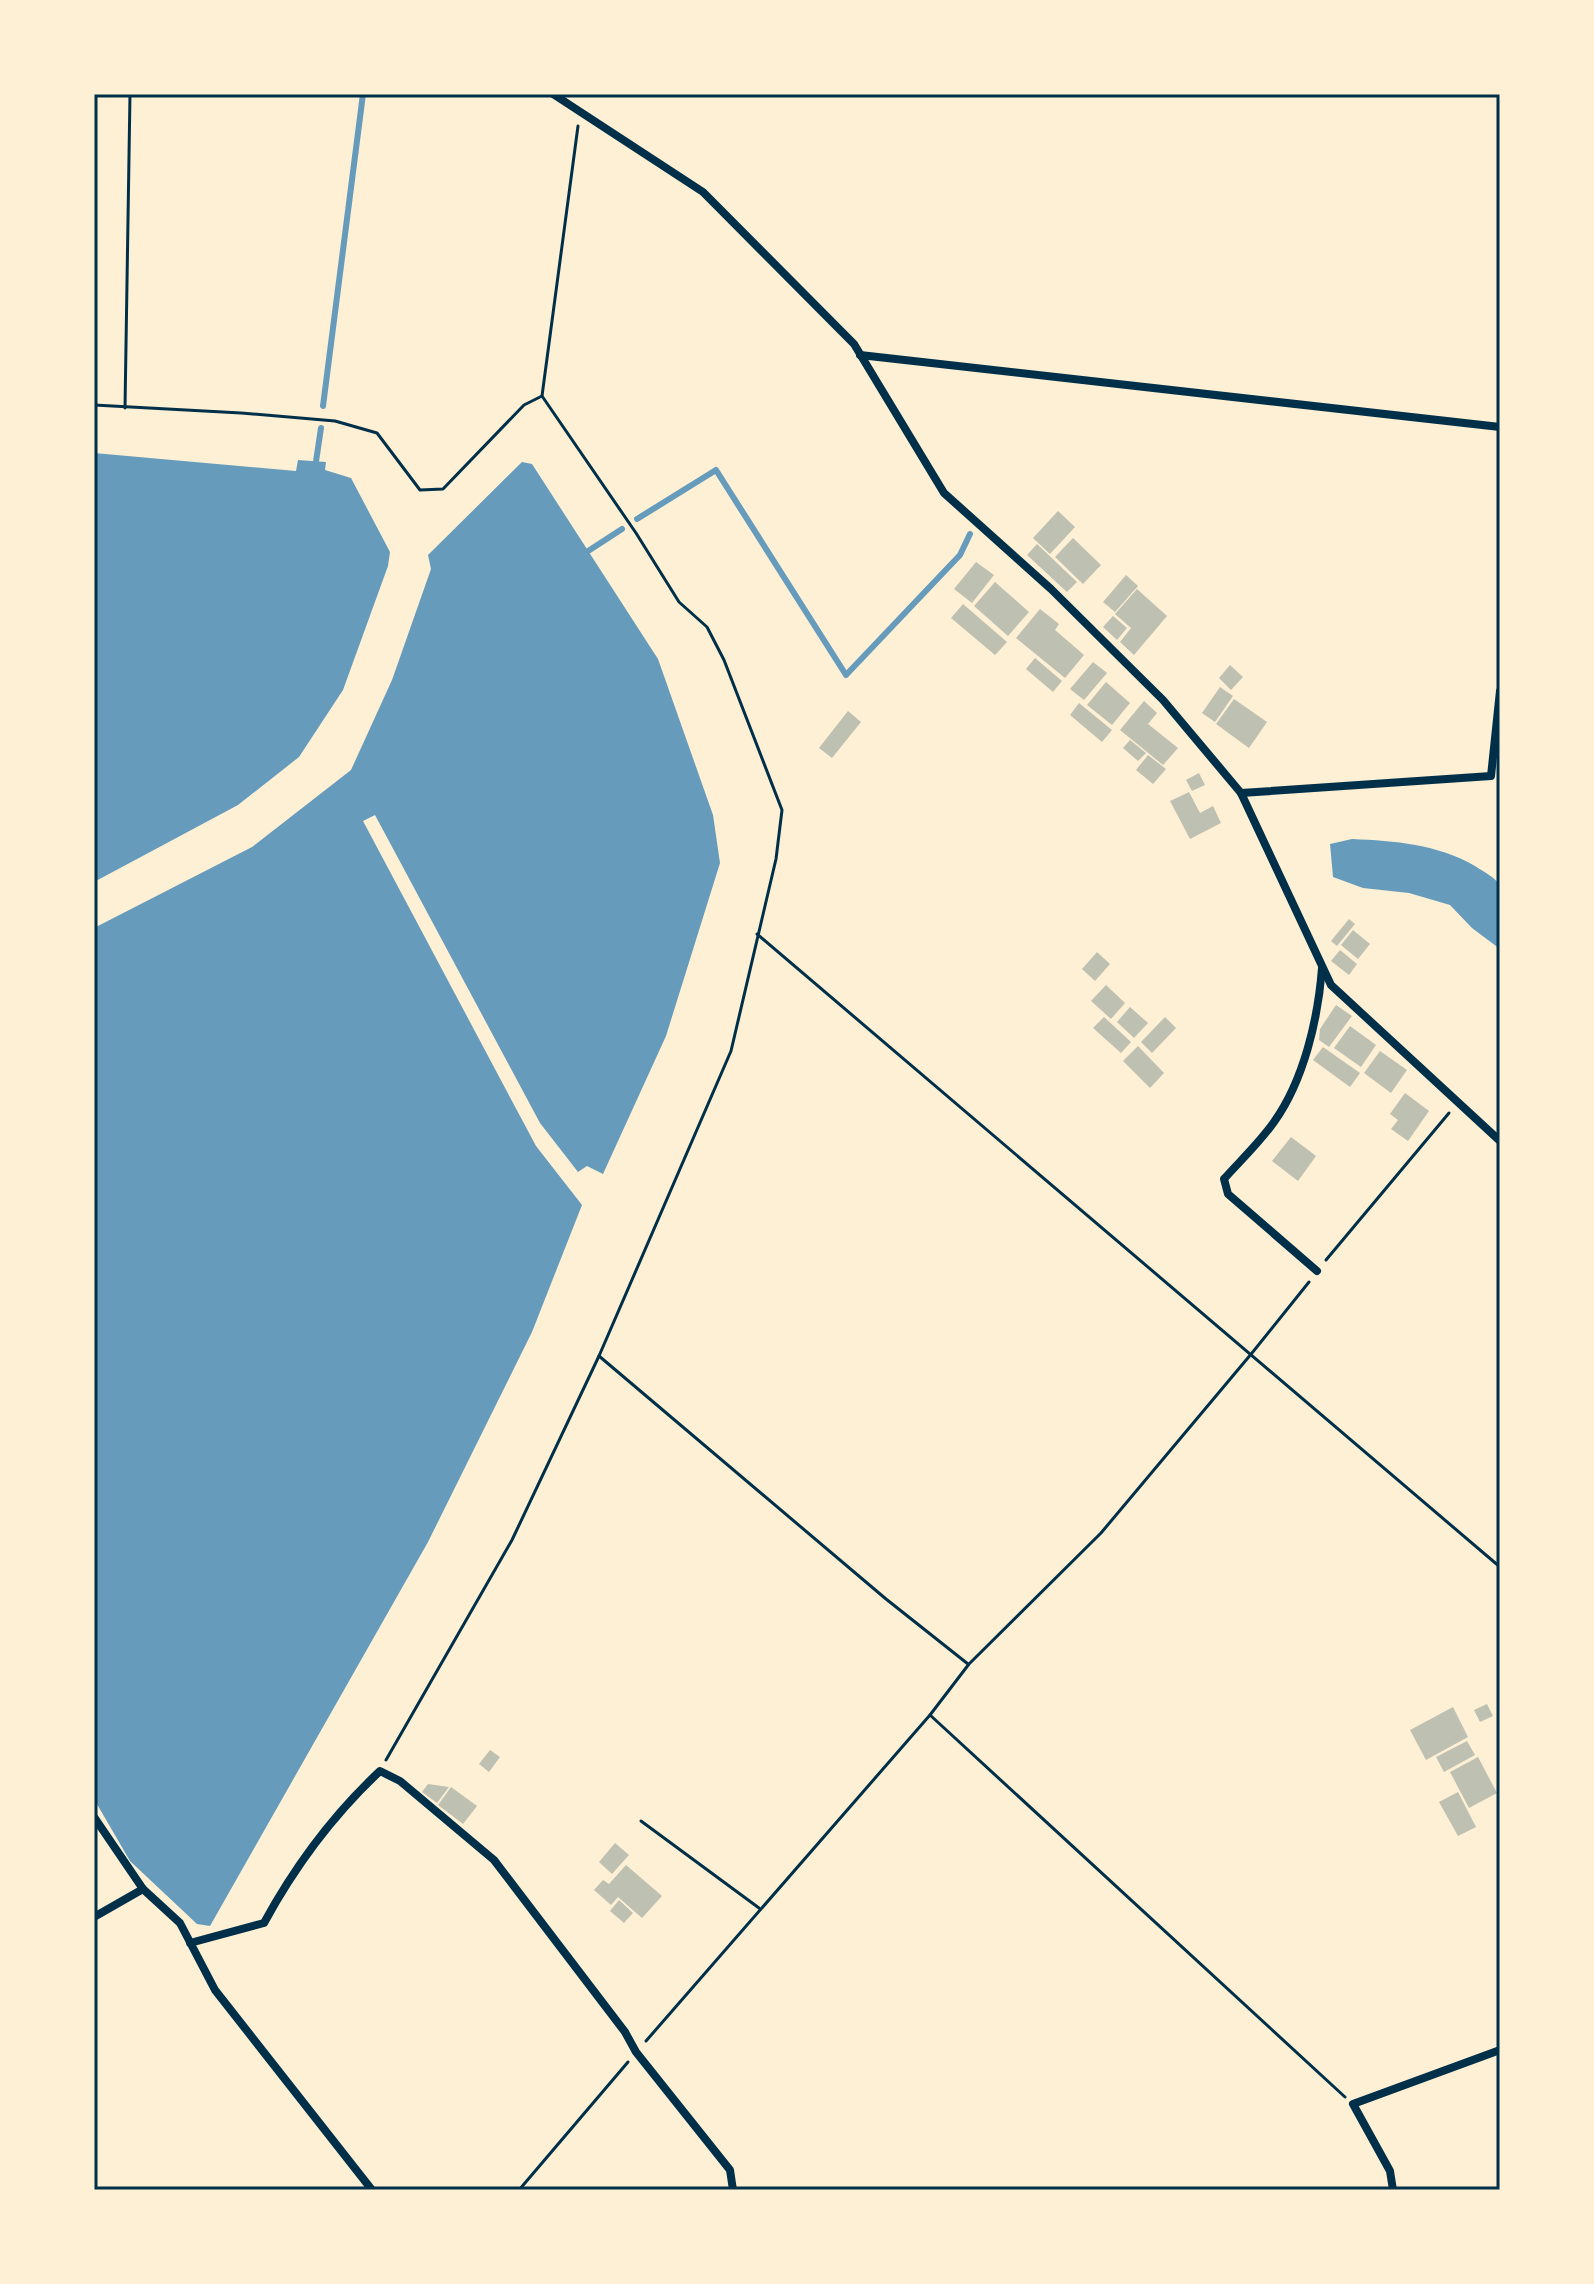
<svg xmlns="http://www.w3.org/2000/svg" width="1594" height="2284" font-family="Bitter,serif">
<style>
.water{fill:#669bbc}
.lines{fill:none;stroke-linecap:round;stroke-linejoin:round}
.stream{stroke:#669bbc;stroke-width:6}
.building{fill:#bec0b2}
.path{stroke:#003049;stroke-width:3}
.minor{stroke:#003049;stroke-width:8}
.neatline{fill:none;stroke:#003049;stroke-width:3}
</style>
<rect width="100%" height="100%" fill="#fdf0d5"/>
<g class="water">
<polygon points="94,453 296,471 298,460 326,462 325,470 351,478 390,552 388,566 343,690 299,757 238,805 94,882"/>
<polygon points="522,462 532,464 658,659 713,815 720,863 666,1036 603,1174 587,1166 578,1172 540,1123 375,815 363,821 536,1146 582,1205 532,1332 428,1542 210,1926 197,1924 130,1861 94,1799 94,928 252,847 351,770 392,680 431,569 428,555"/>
<path d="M 1352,839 C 1395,841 1437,844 1475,866 C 1484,872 1493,876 1500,885 L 1500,949 L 1472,928 L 1450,905 L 1409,893 L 1363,888 L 1333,877 L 1330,844 Z"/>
</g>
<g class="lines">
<g class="stream">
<polyline points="323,406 363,94"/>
<polyline points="315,468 321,428"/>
<polyline points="637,519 716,470 846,675 960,555 970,534"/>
<polyline points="582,555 622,529"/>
</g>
</g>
<g class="building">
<polygon points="1058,511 1075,527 1050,554 1033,538"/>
<polygon points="1073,538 1101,565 1083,584 1055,557"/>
<polygon points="1037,544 1077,582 1067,592 1027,555"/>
<polygon points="976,562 994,575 972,603 954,589"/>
<polygon points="1126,575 1138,586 1115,612 1103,602"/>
<polygon points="995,582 1029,612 1008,636 974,606"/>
<polygon points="1137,589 1167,616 1134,655 1120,642 1131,628 1115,614"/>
<polygon points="963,604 1007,642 995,655 951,618"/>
<polygon points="1040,609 1059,624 1055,630 1084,655 1065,678 1016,638"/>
<polygon points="1113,616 1127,628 1117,640 1103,627"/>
<polygon points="1035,658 1062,681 1053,692 1026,669"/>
<polygon points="1093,662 1107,673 1084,700 1070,689"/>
<polygon points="1230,665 1243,677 1231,690 1219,678"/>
<polygon points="1106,682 1130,703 1112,725 1087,705"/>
<polygon points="1220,687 1233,696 1215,722 1202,713"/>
<polygon points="1234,699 1267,722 1249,748 1216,724"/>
<polygon points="1144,701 1157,713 1148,724 1178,748 1163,765 1120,730"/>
<polygon points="1079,703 1112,730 1102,742 1070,715"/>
<polygon points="848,711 861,722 832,758 819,748"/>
<polygon points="1130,740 1146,753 1138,761 1123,748"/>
<polygon points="1148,755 1166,769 1153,784 1136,770"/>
<polygon points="1199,773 1205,785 1192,791 1186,780"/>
<polygon points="1189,792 1200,813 1213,806 1221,823 1190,839 1170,801"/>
<polygon points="1349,919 1355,924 1337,946 1331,941"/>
<polygon points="1353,930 1370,944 1358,959 1341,945"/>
<polygon points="1340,950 1357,964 1349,975 1331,961"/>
<polygon points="1097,952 1110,964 1095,981 1082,969"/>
<polygon points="1106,985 1125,1003 1111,1019 1091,1001"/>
<polygon points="1336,1005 1352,1016 1329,1047 1319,1040 1320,1029"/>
<polygon points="1130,1007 1148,1023 1134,1038 1117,1022"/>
<polygon points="1104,1017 1131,1042 1121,1053 1093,1028"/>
<polygon points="1165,1017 1176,1028 1152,1053 1141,1042"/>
<polygon points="1350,1026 1376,1045 1361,1067 1334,1048"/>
<polygon points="1138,1046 1164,1073 1150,1088 1123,1061"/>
<polygon points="1323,1047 1360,1073 1350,1087 1313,1060"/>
<polygon points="1380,1051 1407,1070 1391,1093 1364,1073"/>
<polygon points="1405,1093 1429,1111 1408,1141 1391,1129 1398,1120 1390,1114"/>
<polygon points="1291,1137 1316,1156 1298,1181 1272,1161"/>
<polygon points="1487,1704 1493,1716 1480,1722 1474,1710"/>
<polygon points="1453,1707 1468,1737 1426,1760 1410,1730"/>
<polygon points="1467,1741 1475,1755 1444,1772 1436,1757"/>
<polygon points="490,1750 500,1757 489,1772 479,1764"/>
<polygon points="1478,1757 1497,1793 1469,1808 1450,1772"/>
<polygon points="428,1784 449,1787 437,1803 422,1792"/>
<polygon points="451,1787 477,1806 463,1824 438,1805"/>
<polygon points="1458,1792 1476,1827 1458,1836 1439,1802"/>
<polygon points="615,1843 629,1855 612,1874 599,1862"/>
<polygon points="626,1865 662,1896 642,1918 618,1897 611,1905 594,1890 603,1880 609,1884"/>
<polygon points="619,1900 633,1913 624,1923 610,1911"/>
</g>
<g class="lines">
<g class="path">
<polyline points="94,405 241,413 335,421 377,433 420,490 443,489 524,405 542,396"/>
<polyline points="125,408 130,94"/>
<polyline points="757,934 1500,1567"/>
<polyline points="1326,1260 1449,1113"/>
<polyline points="599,1356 886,1599 968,1664"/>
<polyline points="930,1715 1345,2097"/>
<polyline points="386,1760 512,1540 599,1356 731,1051 776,859 782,810 724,660 707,627 679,602 636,533 542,396 578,126"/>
<polyline points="641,1821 759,1908"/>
<polyline points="646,2041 930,1715 969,1664 1101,1533 1252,1353 1309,1282"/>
<polyline points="519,2190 628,2062"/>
</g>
<g class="minor">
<polyline points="553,94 703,192 854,344 944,493 1051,589 1163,700 1241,793 1331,985 1500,1141"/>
<polyline points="860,355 1500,427"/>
<polyline points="1241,793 1491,776 1500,691"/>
<path d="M 1317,1271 L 1228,1194 L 1224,1179 C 1241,1160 1260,1142 1274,1122 C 1304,1080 1318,1019 1322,968"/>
<polyline points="94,1817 143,1889 180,1923 215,1990 372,2190"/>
<polyline points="94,1917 143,1889"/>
<path d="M 190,1943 L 264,1923 C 295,1866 333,1815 380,1771 L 400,1781 L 494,1860 L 625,2032 L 636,2052 L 730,2170 L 733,2190"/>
<polyline points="1393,2190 1390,2171 1353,2104 1500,2050"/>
</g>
</g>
<rect width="1594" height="2284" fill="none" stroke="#fdf0d5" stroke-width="192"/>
<rect x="96" y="96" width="1402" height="2092" class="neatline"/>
</svg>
